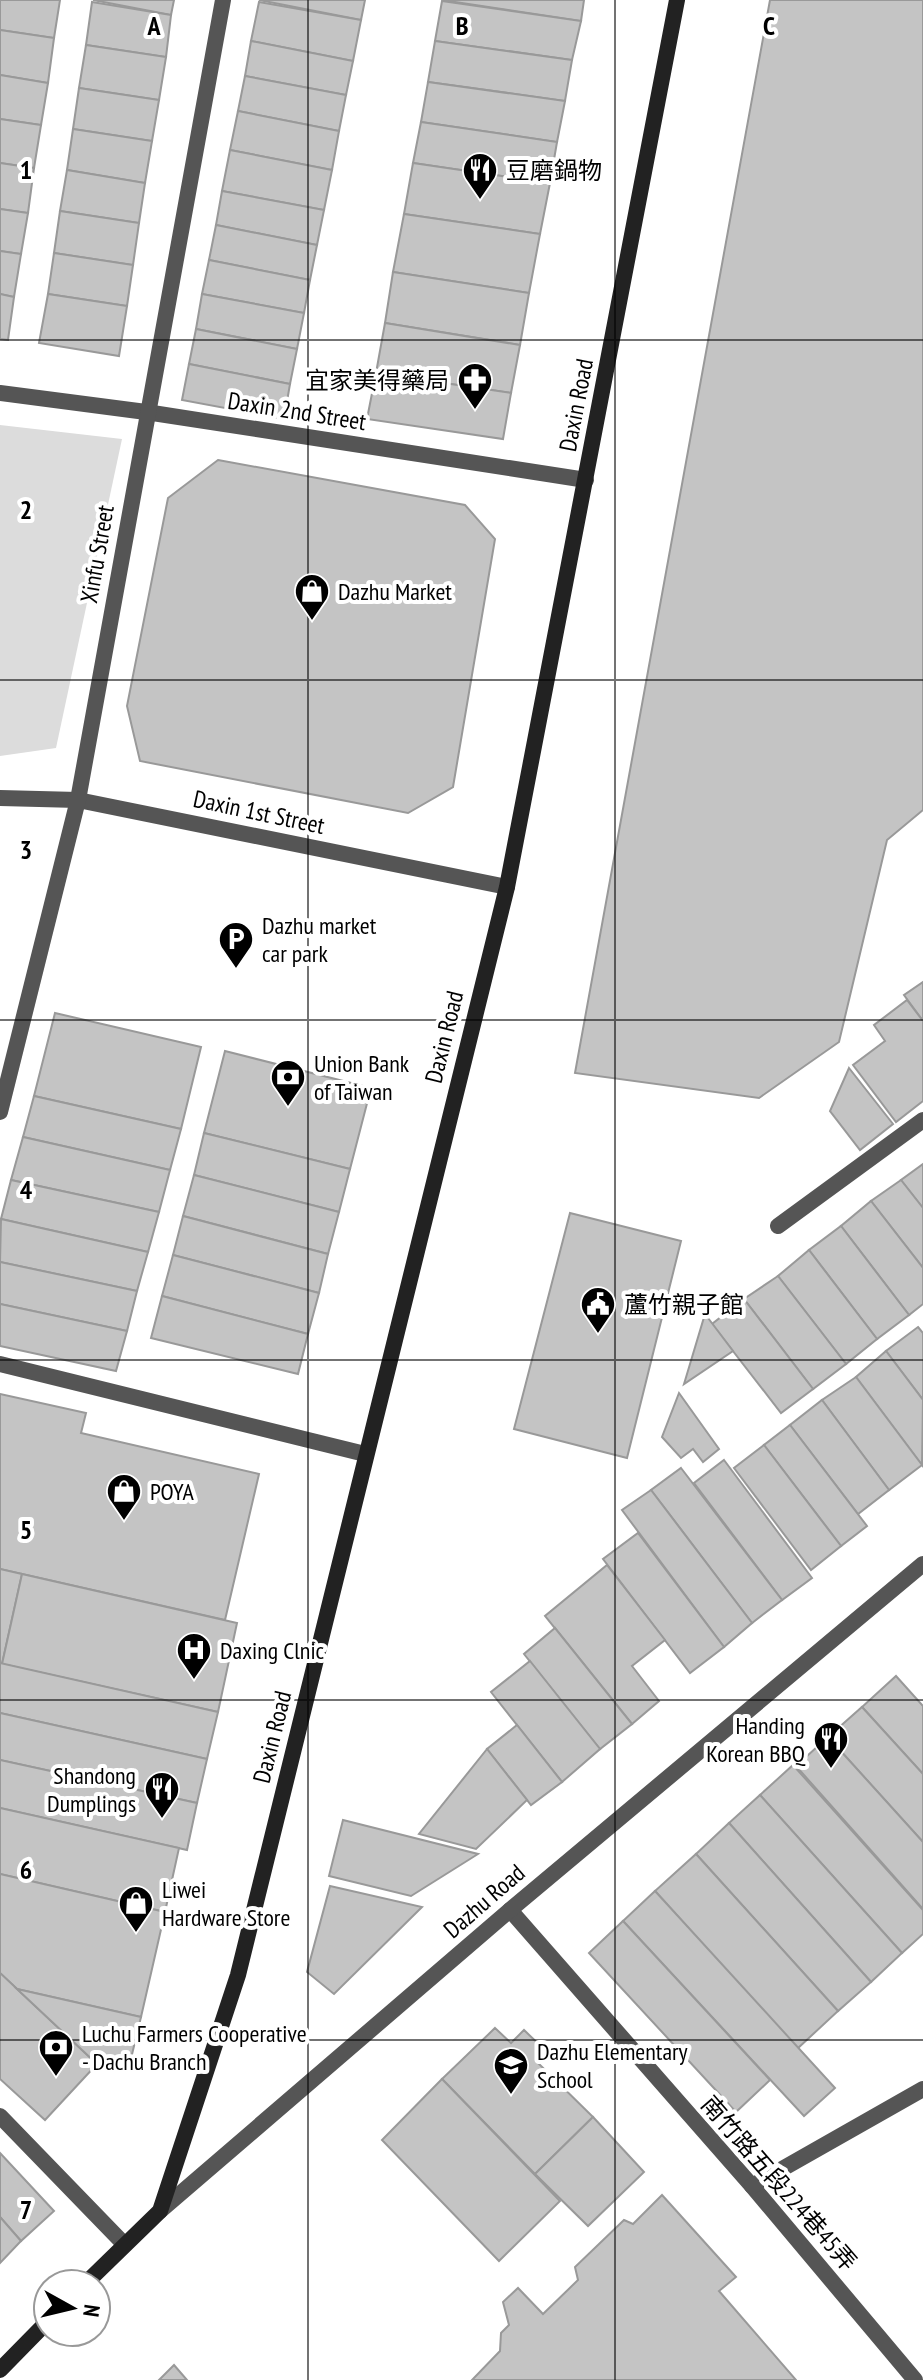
<svg xmlns="http://www.w3.org/2000/svg" width="923" height="2380" font-family="'PT Sans Narrow','Noto Sans TC',sans-serif">
<style>
.green{fill:#dcdcdc}
.building{fill:#c4c4c4;stroke:#999;stroke-width:2}
.lines{fill:none;stroke-linecap:round;stroke-linejoin:round}
.service{stroke:#555;stroke-width:16}
.minor{stroke:#555;stroke-width:16}
.tertiary{stroke:#555;stroke-width:16}
.secondary{stroke:#222;stroke-width:16}
.grid{fill:none;stroke:#000;stroke-width:2;stroke-opacity:0.55}
.labels{text-anchor:middle;dominant-baseline:central;stroke-width:8;stroke-linejoin:round;paint-order:stroke}
.poi-label{font-size:24px;fill:#000;stroke:#fff;text-anchor:start}
.street-label{font-size:24px;fill:#000;stroke:#fff}
.grid-label{font-size:26px;text-anchor:middle;font-weight:bold;fill:#000;stroke:#fff;stroke-width:8;stroke-linejoin:round;paint-order:stroke}
</style>
<rect width="100%" height="100%" fill="#fff"/>
<polygon class="green" points="0,425 122,439 56,748 0,756"/>
<g class="building">
<polygon points="0,0 60,0 54,38 0,30"/>
<polygon points="93,0 174,0 171,15"/>
<polygon points="259,0 365,0 361,20"/>
<polygon points="442,0 584,0 581,21"/>
<polygon points="770,0 923,0 923,810 887,840 839,1042 759,1098 575,1073"/>
<polygon points="442,1 581,21 572,60 435,41"/>
<polygon points="92,2 171,15 166,57 86,45"/>
<polygon points="259,2 361,20 353,61 251,41"/>
<polygon points="0,30 54,38 48,83 0,75"/>
<polygon points="251,41 353,61 346,95 245,76"/>
<polygon points="435,41 572,60 565,101 428,82"/>
<polygon points="86,45 166,57 159,100 79,88"/>
<polygon points="0,75 48,83 41,125 0,119"/>
<polygon points="245,76 346,95 339,131 238,111"/>
<polygon points="428,82 565,101 557,142 421,122"/>
<polygon points="79,88 159,100 152,141 73,129"/>
<polygon points="238,111 339,131 332,170 230,150"/>
<polygon points="0,119 41,125 34,168 0,163"/>
<polygon points="421,122 557,142 550,183 413,163"/>
<polygon points="73,129 152,141 145,183 67,170"/>
<polygon points="230,150 332,170 324,210 222,191"/>
<polygon points="0,163 34,168 28,213 0,209"/>
<polygon points="413,163 550,183 540,234 404,214"/>
<polygon points="67,170 145,183 139,223 60,211"/>
<polygon points="222,191 324,210 317,245 216,225"/>
<polygon points="0,209 28,213 21,254 0,251"/>
<polygon points="60,211 139,223 133,265 54,253"/>
<polygon points="404,214 540,234 529,293 393,272"/>
<polygon points="216,225 317,245 310,280 209,260"/>
<polygon points="0,251 21,254 14,297 0,294"/>
<polygon points="54,253 133,265 127,306 48,294"/>
<polygon points="209,260 310,280 304,313 202,294"/>
<polygon points="393,272 529,293 520,345 385,323"/>
<polygon points="0,294 14,297 8,340 0,339"/>
<polygon points="48,294 127,306 119,356 39,343"/>
<polygon points="202,294 304,313 297,349 196,329"/>
<polygon points="385,323 520,345 511,393 376,373"/>
<polygon points="196,329 297,349 290,384 189,364"/>
<polygon points="189,364 290,384 284,419 182,400"/>
<polygon points="376,373 511,393 503,439 367,419"/>
<polygon points="218,460 465,505 495,539 453,787 408,813 140,761 127,706 168,498"/>
<polygon points="923,982 923,1021 904,995"/>
<polygon points="907,1000 923,1021 923,1101 896,1122 853,1065 885,1041 874,1025"/>
<polygon points="55,1013 201,1047 181,1129 34,1096"/>
<polygon points="225,1051 371,1088 350,1169 204,1133"/>
<polygon points="849,1068 893,1124 860,1150 830,1111"/>
<polygon points="34,1096 181,1129 170,1170 23,1137"/>
<polygon points="204,1133 350,1169 339,1212 194,1175"/>
<polygon points="23,1137 170,1170 159,1212 11,1180"/>
<polygon points="923,1164 923,1208 901,1180"/>
<polygon points="194,1175 339,1212 328,1254 183,1216"/>
<polygon points="11,1180 159,1212 148,1252 1,1219"/>
<polygon points="901,1180 923,1208 923,1268 871,1201"/>
<polygon points="871,1201 923,1268 923,1304 909,1315 841,1226"/>
<polygon points="570,1213 681,1241 627,1458 514,1429"/>
<polygon points="183,1216 328,1254 319,1293 173,1255"/>
<polygon points="1,1219 148,1252 137,1291 0,1262"/>
<polygon points="841,1226 909,1315 877,1339 809,1250"/>
<polygon points="809,1250 877,1339 846,1364 778,1276"/>
<polygon points="173,1255 319,1293 308,1334 162,1296"/>
<polygon points="0,1262 137,1291 127,1331 0,1304"/>
<polygon points="778,1276 846,1364 813,1389 744,1299"/>
<polygon points="162,1296 308,1334 298,1374 151,1338"/>
<polygon points="744,1299 813,1389 781,1413 712,1324"/>
<polygon points="0,1304 127,1331 116,1371 0,1346"/>
<polygon points="705,1314 733,1351 684,1384"/>
<polygon points="918,1327 923,1333 923,1400 886,1351"/>
<polygon points="886,1351 923,1400 922,1465 856,1377"/>
<polygon points="856,1377 922,1465 889,1490 822,1400"/>
<polygon points="679,1393 719,1449 703,1462 693,1449 681,1458 662,1437"/>
<polygon points="0,1394 86,1413 81,1433 259,1474 225,1620 0,1569"/>
<polygon points="822,1400 889,1490 858,1514 790,1425"/>
<polygon points="790,1425 867,1526 841,1546 764,1445"/>
<polygon points="764,1445 841,1546 811,1570 734,1468"/>
<polygon points="724,1460 812,1578 782,1600 694,1483"/>
<polygon points="681,1468 782,1600 752,1623 651,1490"/>
<polygon points="651,1490 752,1623 724,1647 622,1510"/>
<polygon points="638,1533 724,1647 690,1673 603,1559"/>
<polygon points="607,1565 665,1640 632,1666 659,1701 632,1724 545,1616"/>
<polygon points="0,1569 22,1574 2,1664 0,1663"/>
<polygon points="22,1574 237,1623 218,1712 2,1664"/>
<polygon points="555,1628 632,1724 600,1749 524,1654"/>
<polygon points="530,1661 600,1749 562,1782 491,1692"/>
<polygon points="0,1663 218,1712 207,1759 0,1713"/>
<polygon points="896,1676 923,1706 923,1774 862,1707"/>
<polygon points="862,1707 923,1774 923,1842 828,1737"/>
<polygon points="0,1713 207,1759 197,1803 0,1760"/>
<polygon points="517,1725 562,1782 531,1805 487,1749"/>
<polygon points="828,1737 923,1842 923,1909 796,1766"/>
<polygon points="487,1749 527,1800 476,1849 419,1834"/>
<polygon points="0,1760 197,1803 187,1850 0,1808"/>
<polygon points="793,1765 923,1910 923,1934 902,1953 760,1795"/>
<polygon points="760,1795 902,1953 871,1982 729,1823"/>
<polygon points="0,1808 179,1848 165,1912 0,1874"/>
<polygon points="343,1820 478,1854 411,1896 329,1876"/>
<polygon points="729,1823 871,1982 838,2011 696,1854"/>
<polygon points="696,1854 838,2011 797,2049 655,1891"/>
<polygon points="0,1874 165,1912 141,2017 17,1989 0,1973"/>
<polygon points="330,1886 422,1907 334,1994 307,1972"/>
<polygon points="655,1891 835,2088 804,2116 623,1921"/>
<polygon points="623,1921 770,2080 736,2112 589,1953"/>
<polygon points="0,1973 97,2064 45,2120 0,2079"/>
<polygon points="17,1989 141,2017 128,2071 97,2064"/>
<polygon points="495,2028 511,2043 524,2030 548,2053 538,2063 593,2117 535,2174 442,2079"/>
<polygon points="442,2079 560,2201 499,2261 382,2140"/>
<polygon points="593,2117 644,2172 588,2226 535,2174"/>
<polygon points="0,2153 54,2211 21,2241 0,2217"/>
<polygon points="662,2195 736,2277 719,2291 796,2380 472,2380 500,2351 501,2333 509,2325 503,2302 518,2288 543,2314 578,2280 575,2267 624,2220 633,2224"/>
<polygon points="0,2217 21,2241 0,2263"/>
<polygon points="174,2365 187,2380 159,2380"/>
</g>
<g class="lines">
<g class="service">
<polyline points="0,393 146,412 586,480"/>
<polyline points="778,1226 923,1120"/>
<polyline points="0,1364 365,1454"/>
<polyline points="510,1910 752,2186 915,2380"/>
<polyline points="0,2116 124,2244"/>
<polyline points="752,2186 923,2089"/>
</g>
<g class="minor">
<polyline points="0,798 78,800 507,887"/>
<polyline points="0,1112 78,800 223,0"/>
</g>
<polyline class="tertiary" points="160,2211 510,1910 923,1564"/>
<g class="secondary">
<polyline points="85,2284 160,2211 238,1975 507,887 677,0"/>
<polyline points="0,2370 48,2321"/>
</g>
</g>
<path class="grid" d="M 308,0 L 308,2380M 615,0 L 615,2380M 0,340 L 923,340M 0,680 L 923,680M 0,1020 L 923,1020M 0,1360 L 923,1360M 0,1700 L 923,1700M 0,2040 L 923,2040"/>
<defs>
<g id="restaurant-pin" transform="scale(1.8)"><path d="M0 17L-7.5 6A9.5 9.5 0 1 1 7.5 6Z" fill="#000" stroke="#fff"/><path d="M-5-6h1v4h1v-4h1v4h1v-4h1v5L-1.5 .5V6h-2V.5L-5-1ZM5-6V6H3V1.5H1.5Q1.5-4 5-6Z" fill="#fff"/></g>
<g id="pharmacy-pin" transform="scale(1.8)"><path d="M0 17L-7.5 6A9.5 9.5 0 1 1 7.5 6Z" fill="#000" stroke="#fff"/><path d="M-2-6h4v4h4v4h-4v4h-4v-4h-4v-4h4Z" fill="#fff"/></g>
<g id="shop-pin" transform="scale(1.8)"><path d="M0 17L-7.5 6A9.5 9.5 0 1 1 7.5 6Z" fill="#000" stroke="#fff"/><path d="M-5-2.5h2.3a2.7 3.5 0 0 1 5.4 0H5L5.5 6h-11ZM-1.5-2.5h3a1.5 2.3 0 0 0-3 0Z" fill="#fff"/></g>
<g id="parking-pin" transform="scale(1.8)"><path d="M0 17L-7.5 6A9.5 9.5 0 1 1 7.5 6Z" fill="#000" stroke="#fff"/><path d="M-3.5-5.5H1a3.5 3.5 0 0 1 0 7H-1V5.5H-3.5ZM-1-3.4V-.6H.8a1.4 1.4 0 0 0 0-2.8Z" fill="#fff"/></g>
<g id="bank-pin" transform="scale(1.8)"><path d="M0 17L-7.5 6A9.5 9.5 0 1 1 7.5 6Z" fill="#000" stroke="#fff"/><path d="M-6-4H6V4H-6ZM0-2.3a2.3 2.3 0 1 0 0 4.6a2.3 2.3 0 1 0 0-4.6Z" fill="#fff"/></g>
<g id="civic-pin" transform="scale(1.8)"><path d="M0 17L-7.5 6A9.5 9.5 0 1 1 7.5 6Z" fill="#000" stroke="#fff"/><path d="M-.6-6.5H3V-4.5H.6V-3L4-1V1h2V6H-6V1h2V-1L-.6-3ZM-1.2 2.5V6h2.4V2.5Z" fill="#fff"/></g>
<g id="hospital-pin" transform="scale(1.8)"><path d="M0 17L-7.5 6A9.5 9.5 0 1 1 7.5 6Z" fill="#000" stroke="#fff"/><path d="M-5-5h3v3.5h4V-5h3V5h-3V1.5h-4V5h-3Z" fill="#fff"/></g>
<g id="school-pin" transform="scale(1.8)"><path d="M0 17L-7.5 6A9.5 9.5 0 1 1 7.5 6Z" fill="#000" stroke="#fff"/><path d="M0-5L7-2L0 1L-7-2ZM-4 1L0 2.5L4 1V4Q0 6-4 4Z" fill="#fff"/></g>
</defs>
<g fill-rule="evenodd">
<use href="#restaurant-pin" x="480" y="170"/>
<use href="#pharmacy-pin" x="475" y="380"/>
<use href="#shop-pin" x="312" y="591"/>
<use href="#parking-pin" x="236" y="939"/>
<use href="#bank-pin" x="288" y="1077"/>
<use href="#civic-pin" x="598" y="1304"/>
<use href="#shop-pin" x="124" y="1491"/>
<use href="#hospital-pin" x="194" y="1650"/>
<use href="#restaurant-pin" x="831" y="1739"/>
<use href="#restaurant-pin" x="162" y="1789"/>
<use href="#shop-pin" x="136" y="1903"/>
<use href="#bank-pin" x="56" y="2047"/>
<use href="#school-pin" x="511" y="2065"/>
</g>
<g class="labels">
<g class="poi-label">
<text x="506" y="170">豆磨鍋物</text>
<text x="449" y="380" text-anchor="end">宜家美得藥局</text>
<text x="338" y="591">Dazhu Market</text>
<text x="262" y="925">Dazhu market<tspan x="262" dy="28">car park</tspan></text>
<text x="314" y="1063">Union Bank<tspan x="314" dy="28">of Taiwan</tspan></text>
<text x="624" y="1304">蘆竹親子館</text>
<text x="150" y="1491">POYA</text>
<text x="220" y="1650">Daxing Clnic</text>
<text x="805" y="1725" text-anchor="end">Handing<tspan x="805" dy="28">Korean BBQ</tspan></text>
<text x="136" y="1775" text-anchor="end">Shandong<tspan x="136" dy="28">Dumplings</tspan></text>
<text x="162" y="1889">Liwei<tspan x="162" dy="28">Hardware Store</tspan></text>
<text x="82" y="2033">Luchu Farmers Cooperative<tspan x="82" dy="28">- Dachu Branch</tspan></text>
<text x="537" y="2051">Dazhu Elementary<tspan x="537" dy="28">School</tspan></text>
</g>
<g class="street-label">
<text transform="translate(576 405) rotate(-79)">Daxin Road</text>
<text transform="translate(297 411) rotate(9)">Daxin 2nd Street</text>
<text transform="translate(97 554) rotate(-80)">Xinfu Street</text>
<text transform="translate(259 812) rotate(12)">Daxin 1st Street</text>
<text transform="translate(444 1037) rotate(-76)">Daxin Road</text>
<text transform="translate(272 1737) rotate(-76)">Daxin Road</text>
<text transform="translate(484 1901) rotate(-41)">Dazhu Road</text>
<text transform="translate(779 2183) rotate(49)">南竹路五段224巷45弄</text>
</g>
</g>
<g class="grid-label">
<text x="154" y="35">A</text>
<text x="462" y="35">B</text>
<text x="769" y="35">C</text>
<text x="26" y="179">1</text>
<text x="26" y="519">2</text>
<text x="26" y="859">3</text>
<text x="26" y="1199">4</text>
<text x="26" y="1539">5</text>
<text x="26" y="1879">6</text>
<text x="26" y="2219">7</text>
</g>
<g transform="translate(72 2308) rotate(98)"><circle r="38" fill="#ffffff" stroke="#999999" stroke-width="2"/>
<path d="M0-6L14 30L0 20L-14 30Z" fill="#000000"/>
<text y="-12" font-size="22" font-weight="bold" text-anchor="middle" fill="#000000">N</text>
</g>
</svg>
